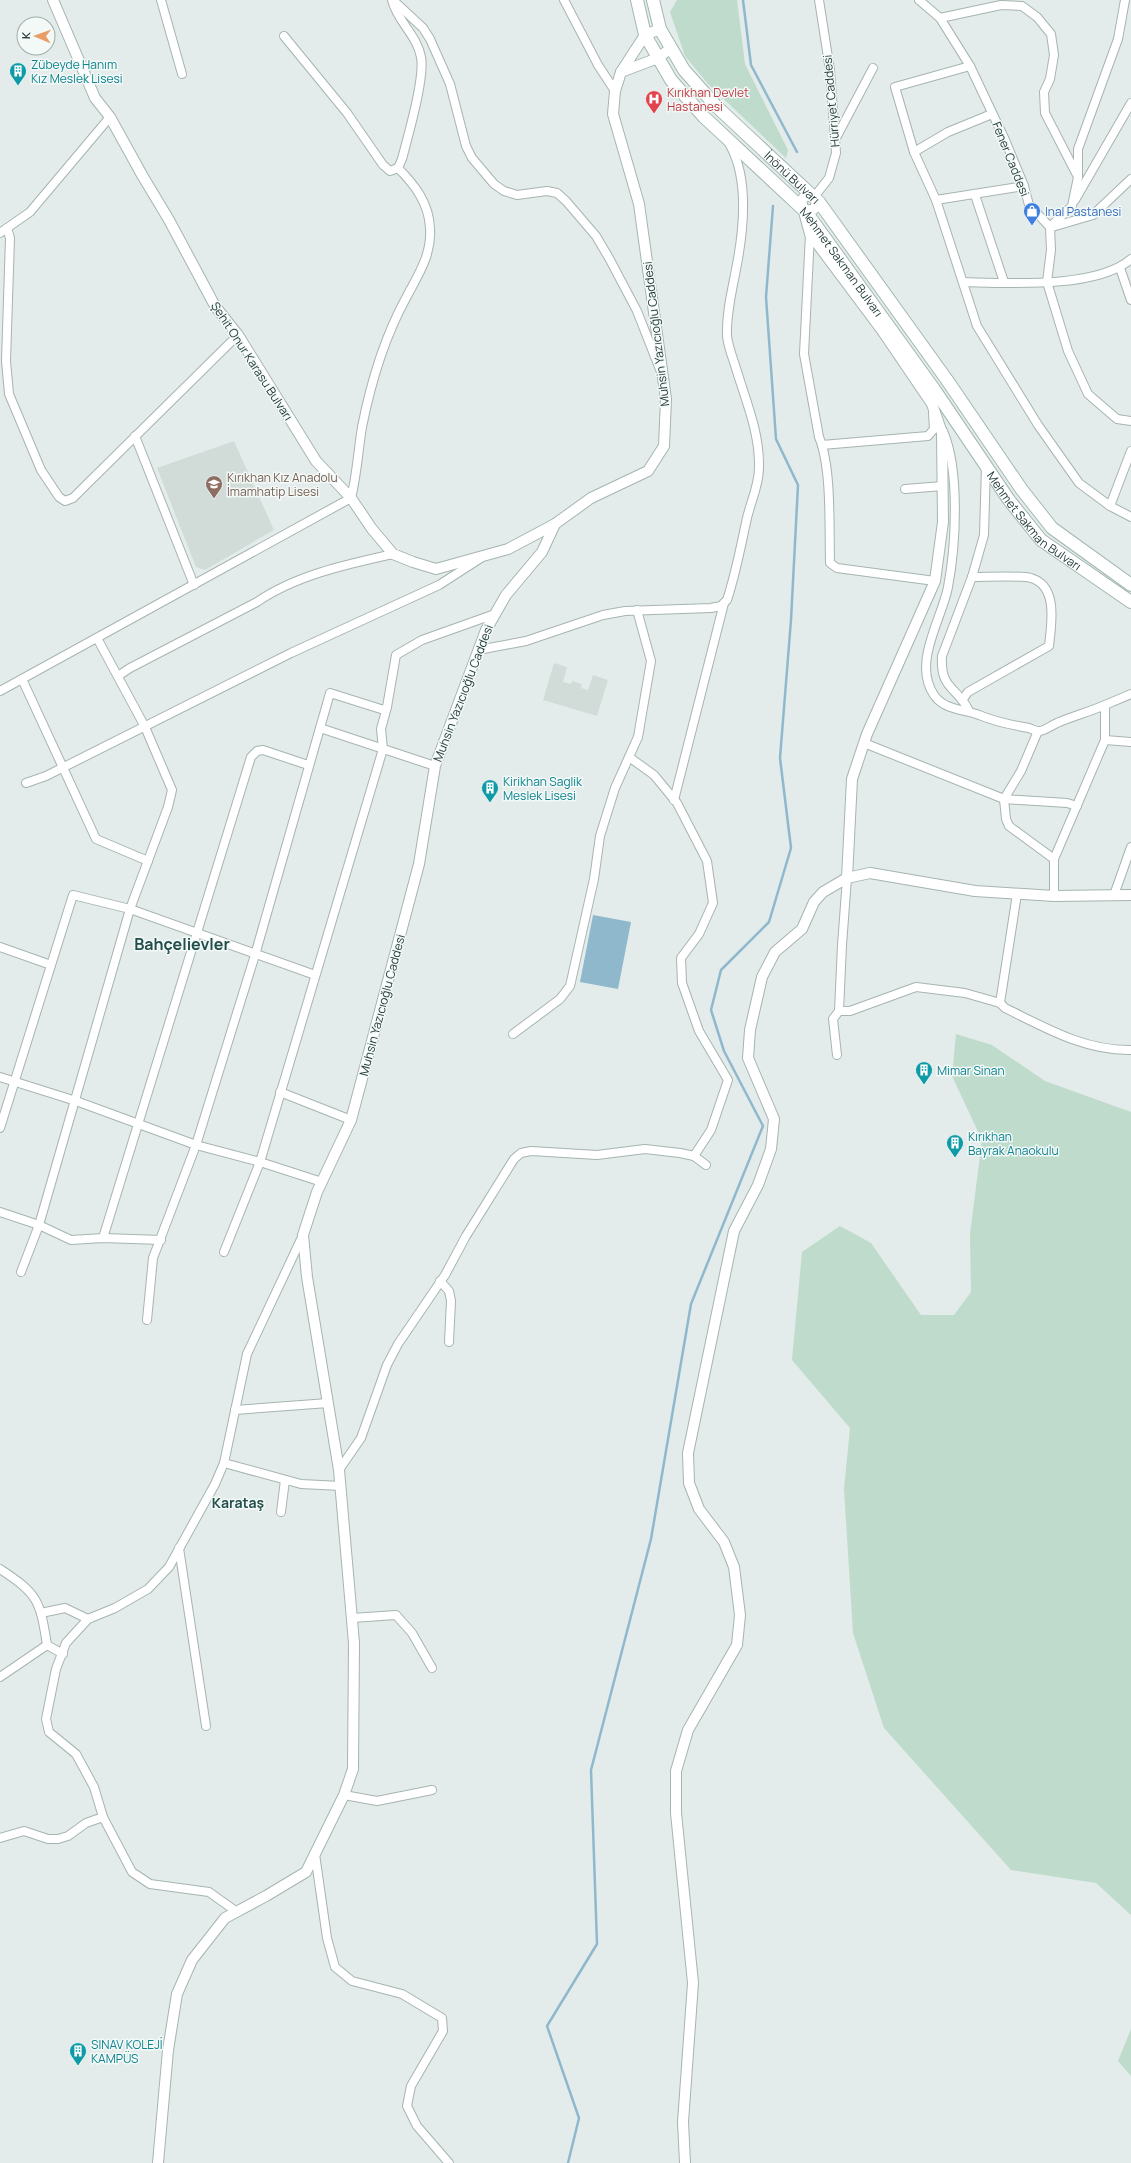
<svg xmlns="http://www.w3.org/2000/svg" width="1131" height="2163" font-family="Manrope,sans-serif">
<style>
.built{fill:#d1dcd9}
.green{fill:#bedbcb}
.water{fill:#8fb8cd}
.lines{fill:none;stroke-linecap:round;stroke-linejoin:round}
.stream{stroke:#8fb8cd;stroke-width:2.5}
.minor-casing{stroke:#a6b4b2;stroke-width:10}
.tertiary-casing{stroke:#a6b4b2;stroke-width:12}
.secondary-casing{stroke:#a2b7b3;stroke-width:14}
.minor{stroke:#fff;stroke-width:8}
.tertiary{stroke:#fff;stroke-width:10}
.secondary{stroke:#fff;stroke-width:12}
.labels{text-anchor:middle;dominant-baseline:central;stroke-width:3;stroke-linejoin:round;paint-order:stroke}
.culture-label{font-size:12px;fill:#0d838f;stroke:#f3f9f7;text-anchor:start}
.health-label{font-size:12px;fill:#be3a42;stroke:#f3f9f7;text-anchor:start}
.street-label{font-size:12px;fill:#243c3a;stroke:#f3f9f7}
.shop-label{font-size:12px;fill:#366cbe;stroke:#f3f9f7;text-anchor:start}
.education-label{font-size:12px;fill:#785e54;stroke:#f3f9f7;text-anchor:start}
.quarter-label{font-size:14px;font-weight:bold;fill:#214d4a;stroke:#f3f9f7}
.district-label{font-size:16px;font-weight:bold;fill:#214d4a;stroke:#f3f9f7}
</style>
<rect width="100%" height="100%" fill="#e3ecea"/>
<g class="built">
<polygon points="234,441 274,530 205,570 196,567 157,468"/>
<polygon points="554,663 567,667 563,682 571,684 572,681 582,684 581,688 588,690 593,675 608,680 597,716 543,700"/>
</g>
<g class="green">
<polygon points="677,0 737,0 745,64 788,150 786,158 708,84 685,56 670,12"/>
<polygon points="956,1034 992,1045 1045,1081 1131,1112 1131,1915 1096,1883 1011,1870 884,1728 853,1633 844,1489 850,1428 792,1360 802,1252 840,1226 871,1243 921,1315 954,1315 971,1292 970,1234 982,1140 952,1076"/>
<polygon points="1131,2029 1131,2076 1118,2061"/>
</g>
<polygon class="water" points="593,915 631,922 618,989 580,982"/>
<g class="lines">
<g class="stream">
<polyline points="743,0 751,65 797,152"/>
<polyline points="568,2163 579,2118 547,2026 597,1944 591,1770 651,1539 691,1304 763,1126 724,1051 711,1010 721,970 769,922 791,848 780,758 791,620 798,485 776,439 766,297 773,206"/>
</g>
<g class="minor-casing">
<g id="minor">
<polyline points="161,0 182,74"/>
<polyline points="393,0 423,28 430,39 450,84 466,146 472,158 494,184 504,191 517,195 547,191 557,193 566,201 596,236 609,258 637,311 661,372"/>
<polyline points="564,0 598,65 615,91"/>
<polyline points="919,0 940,18 970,66 1005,140 1024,186 1029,205 1050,227 1051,250 1047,282 1068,351 1088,394 1117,419 1131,421"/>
<polyline points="940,18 1001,5 1022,6 1037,17 1051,34 1054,55 1050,79 1044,92 1045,113 1078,177"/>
<path d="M 284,36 L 347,113 L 383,165 L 390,171 L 398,168 L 402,159 C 408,136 425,78 421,57 C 417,35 397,21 392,0"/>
<polyline points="970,66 895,87 914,152 936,200 977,326 1038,425 1079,483 1110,506 1131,517"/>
<polyline points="836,138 873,68"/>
<polyline points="914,152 948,132 992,114"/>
<polyline points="975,195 1004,282"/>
<polyline points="814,197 829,178 836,153 830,70 819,0"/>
<polyline points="936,200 1024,186"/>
<polyline points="1075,200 1131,103"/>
<polyline points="1050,227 1072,206 1078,177 1078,149 1118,39 1125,0"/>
<polyline points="1052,227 1093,215 1131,179"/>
<polyline points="7,228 10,238 6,361 9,394 41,470 59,497 65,501 73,498 86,485 238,335"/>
<polyline points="0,233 30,212 110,117"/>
<path d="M 810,234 L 804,354 L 819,437 C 832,468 829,529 830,563 L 837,568 L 935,581"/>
<polyline points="1120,268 1131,300"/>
<path d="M 963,282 C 1008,283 1096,289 1131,259"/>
<path d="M 943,431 C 960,470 956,545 948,587 C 942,619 912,663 934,695 C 944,710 963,709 979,715 C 996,722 1011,725 1029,728 C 1032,729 1035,731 1038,731 C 1043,732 1052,725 1057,723 C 1073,716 1089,712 1105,705"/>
<polyline points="135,436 194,585"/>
<polyline points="822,445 928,436 934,429 933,413"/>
<polyline points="905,489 943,486"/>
<polyline points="1110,506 1131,451"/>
<path d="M 478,650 L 526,641 L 603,615 L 625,611 L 711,608 L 721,606 L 727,600 C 736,573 741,545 747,518 C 751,501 759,485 759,468 C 760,432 745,399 735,365 C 732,356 728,346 727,336 C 726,312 733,287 737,264 C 744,227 749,179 730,145"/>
<path d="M 118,676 L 130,668 L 257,602 C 296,575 348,564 393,554"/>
<polyline points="22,679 96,839 148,861"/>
<path d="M 0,691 L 351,498 C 357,475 358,451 362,427 C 371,382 384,338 406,298 C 418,275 432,255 430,228 C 429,203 414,184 398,168"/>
<path d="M 963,699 L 968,692 L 1049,646 C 1051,626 1059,586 1031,578 C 1019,575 987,577 972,577"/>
<path d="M 969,711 C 957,686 940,690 942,656 L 972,577 L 984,535 L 986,466"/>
<polyline points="320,728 330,693 384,710 387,707 396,655 422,640 495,614"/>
<polyline points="1038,731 1021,771 1004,799 1006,819 1009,826 1054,859 1105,740 1105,705 1131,694"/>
<polyline points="1105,740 1131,742"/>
<polyline points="864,743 1004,799 1067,803 1077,806"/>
<polyline points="629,757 654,775 677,803 707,861 713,903 699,934 681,958 682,983 699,1031 728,1080 711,1130 694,1156"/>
<polyline points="26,783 46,776 291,653 439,585 481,558"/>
<polyline points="674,800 724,603"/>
<path d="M 847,878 L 842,945 L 839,1011 L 850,1011 L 916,987 L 965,993 L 1000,1003 L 1005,1008 C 1046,1028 1085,1051 1131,1050"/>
<polyline points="1114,895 1131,847"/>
<polyline points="1054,896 1054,859"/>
<polyline points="0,947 51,965"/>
<polyline points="1000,1003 1017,894"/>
<polyline points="513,1034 560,999 570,986 594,879 600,836 615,788 638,737 651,661 637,610"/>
<polyline points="837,1055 833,1019 839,1011"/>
<polyline points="0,1077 76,1101 196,1145 260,1162 322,1182"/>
<polyline points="280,1092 351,1120"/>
<polyline points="0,1128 73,895 130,909 315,975"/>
<polyline points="0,1212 39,1225 71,1240 103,1238 161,1240"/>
<polyline points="103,1238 251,757 257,751 263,750 308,765"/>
<polyline points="224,1252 260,1162 383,749 381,729 387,707"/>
<polyline points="21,1272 39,1225 130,909 168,807 172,790 145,727 97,638"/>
<polyline points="440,1281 449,1291 451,1301 449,1342"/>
<polyline points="147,1320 153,1258 196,1145 255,955 320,728 435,766"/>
<polyline points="235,1410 328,1403"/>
<polyline points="224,1463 301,1484 341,1486"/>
<polyline points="339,1470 361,1438 387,1365 398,1344 445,1275 466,1236 514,1159 521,1153 531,1151 597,1155 645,1149 680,1153 694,1156 706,1165"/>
<polyline points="281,1512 285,1480"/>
<polyline points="179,1548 206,1726"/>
<path d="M 0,1569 C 38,1594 40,1600 47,1645 L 63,1654"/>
<polyline points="41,1613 65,1608 88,1619"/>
<polyline points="352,1618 396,1615 412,1633 432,1668"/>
<polyline points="0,1677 47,1645"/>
<polyline points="344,1795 377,1801 432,1790"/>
<polyline points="0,1838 24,1831 48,1839 58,1839 68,1836 86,1823 103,1817"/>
<polyline points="315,1854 327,1938 335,1967 352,1981 402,1994 442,2018 443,2031 411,2086 407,2106 417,2126 449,2163"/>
<polyline points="237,1912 209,1892 150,1884 132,1872 103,1817 94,1787 76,1754 49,1732 46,1719 56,1669 66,1643 88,1619 115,1608 148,1589 169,1567 215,1484 224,1463 247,1354 303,1235"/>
</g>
</g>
<g class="tertiary-casing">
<g id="tertiary">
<polyline points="53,0 95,98 110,117 142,175 169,220 215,306 238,335 316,461 351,498 372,529 393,554 413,562 436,569 508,549 555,524 591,498 648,471 664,446 666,399 639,204 613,114 615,91 621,72 645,35 660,29"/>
<polyline points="621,72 658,58 671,48"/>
<polyline points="804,209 811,211 815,208 817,203 814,197 806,195 801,201 810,234 881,329 932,404 942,433 943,522 935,581 867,734 852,779 847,878"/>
<polyline points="158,2163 168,2050 177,1994 192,1960 225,1918 266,1896 306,1872 344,1795 353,1769 354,1643 339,1470 307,1277 303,1235 317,1192 351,1120 419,864 435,766 486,630 506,595 542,552 555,524"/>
<polyline points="685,2163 683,2122 693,1983 676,1813 676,1771 688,1730 737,1645 740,1615 734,1567 724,1542 699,1509 689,1483 688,1453 734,1231 758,1185 771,1149 774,1119 748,1058 750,1030 762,977 775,952 802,929 814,902 823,892 847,878 870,873 975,891 1054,896 1131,895"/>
</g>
</g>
<g class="secondary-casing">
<g id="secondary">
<path id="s1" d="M 637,0 L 645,35 L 671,80 L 704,117 L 807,213 L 934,389 L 1009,500 L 1041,540 L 1131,602"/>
<path id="s2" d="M 653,0 L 660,29 L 684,70 L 716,106 L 819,202 L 947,380 L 1022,490 L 1052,528 L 1131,585"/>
</g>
</g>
<use href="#minor" class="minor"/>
<use href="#tertiary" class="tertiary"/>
<use href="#secondary" class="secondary"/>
</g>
<defs>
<g id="building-pin" transform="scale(0.9)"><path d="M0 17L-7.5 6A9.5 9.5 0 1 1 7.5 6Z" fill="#0f9aa8" stroke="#f3f9f7"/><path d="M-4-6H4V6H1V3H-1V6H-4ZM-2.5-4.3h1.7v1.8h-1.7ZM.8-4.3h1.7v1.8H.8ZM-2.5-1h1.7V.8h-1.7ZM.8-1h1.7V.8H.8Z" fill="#fff"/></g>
<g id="hospital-pin" transform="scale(0.9)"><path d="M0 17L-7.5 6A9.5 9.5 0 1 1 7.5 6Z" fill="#e0444e" stroke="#f3f9f7"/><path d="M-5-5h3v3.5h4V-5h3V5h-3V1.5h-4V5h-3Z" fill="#fff"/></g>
<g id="shop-pin" transform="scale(0.9)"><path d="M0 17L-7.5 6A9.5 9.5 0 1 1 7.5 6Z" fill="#3f7fe0" stroke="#f3f9f7"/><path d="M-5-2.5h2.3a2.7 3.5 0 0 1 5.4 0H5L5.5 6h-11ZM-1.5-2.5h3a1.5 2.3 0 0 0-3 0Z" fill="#fff"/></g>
<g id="school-pin" transform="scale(0.9)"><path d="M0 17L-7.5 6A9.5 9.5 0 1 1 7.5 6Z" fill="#8d6e63" stroke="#f3f9f7"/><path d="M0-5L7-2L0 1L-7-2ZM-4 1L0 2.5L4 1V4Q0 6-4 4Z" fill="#fff"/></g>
</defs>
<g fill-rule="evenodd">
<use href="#building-pin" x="18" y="71"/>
<use href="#hospital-pin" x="654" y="99"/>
<use href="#shop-pin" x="1032" y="211"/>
<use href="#school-pin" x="214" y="484"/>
<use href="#building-pin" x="490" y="788"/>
<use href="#building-pin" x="924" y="1070"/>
<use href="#building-pin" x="955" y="1143"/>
<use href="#building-pin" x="78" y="2051"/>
</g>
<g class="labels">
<g class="culture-label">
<text x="31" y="64">Zübeyde Hanım<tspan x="31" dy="14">Kız Meslek Lisesi</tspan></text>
<text x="503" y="781">Kirikhan Saglik<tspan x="503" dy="14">Meslek Lisesi</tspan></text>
<text x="937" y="1070">Mimar Sinan</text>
<text x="968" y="1136">Kırıkhan<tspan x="968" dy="14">Bayrak Anaokulu</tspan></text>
<text x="91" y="2044">SINAV KOLEJİ<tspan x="91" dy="14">KAMPÜS</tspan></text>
</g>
<g class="health-label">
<text x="667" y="92">Kırıkhan Devlet<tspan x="667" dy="14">Hastanesi</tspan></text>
</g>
<g class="street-label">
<text transform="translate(831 101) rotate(-95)">Hürriyet Caddesi</text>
<text transform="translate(1011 159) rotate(68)">Fener Caddesi</text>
<text stroke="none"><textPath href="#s2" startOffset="230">İnönü Bulvarı</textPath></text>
<text stroke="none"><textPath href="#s1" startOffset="338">Mehmet Sakman Bulvarı</textPath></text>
<text transform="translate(656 334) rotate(-97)">Muhsin Yazıcıoğlu Caddesi</text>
<text transform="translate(252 361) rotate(57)">Şehit Onur Karasu Bulvarı</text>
<text stroke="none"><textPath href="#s1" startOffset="662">Mehmet Sakman Bulvarı</textPath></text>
<text transform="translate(463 693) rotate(-69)">Muhsin Yazıcıoğlu Caddesi</text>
<text transform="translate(382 1005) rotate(-75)">Muhsin Yazıcıoğlu Caddesi</text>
</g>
<g class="shop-label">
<text x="1045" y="211">Inal Pastanesi</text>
</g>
<g class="education-label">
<text x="227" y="477">Kırıkhan Kız Anadolu<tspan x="227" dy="14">İmamhatip Lisesi</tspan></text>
</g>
<g class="quarter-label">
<text x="238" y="1502">Karataş</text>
</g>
<g class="district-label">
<text x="182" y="944">Bahçelievler</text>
</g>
</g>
<g transform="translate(36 36) rotate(272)"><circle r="19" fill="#f3f9f7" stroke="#a0adab"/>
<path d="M0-3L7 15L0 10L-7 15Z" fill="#e89e65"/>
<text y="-6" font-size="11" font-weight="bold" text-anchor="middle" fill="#243c3a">K</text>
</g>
</svg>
